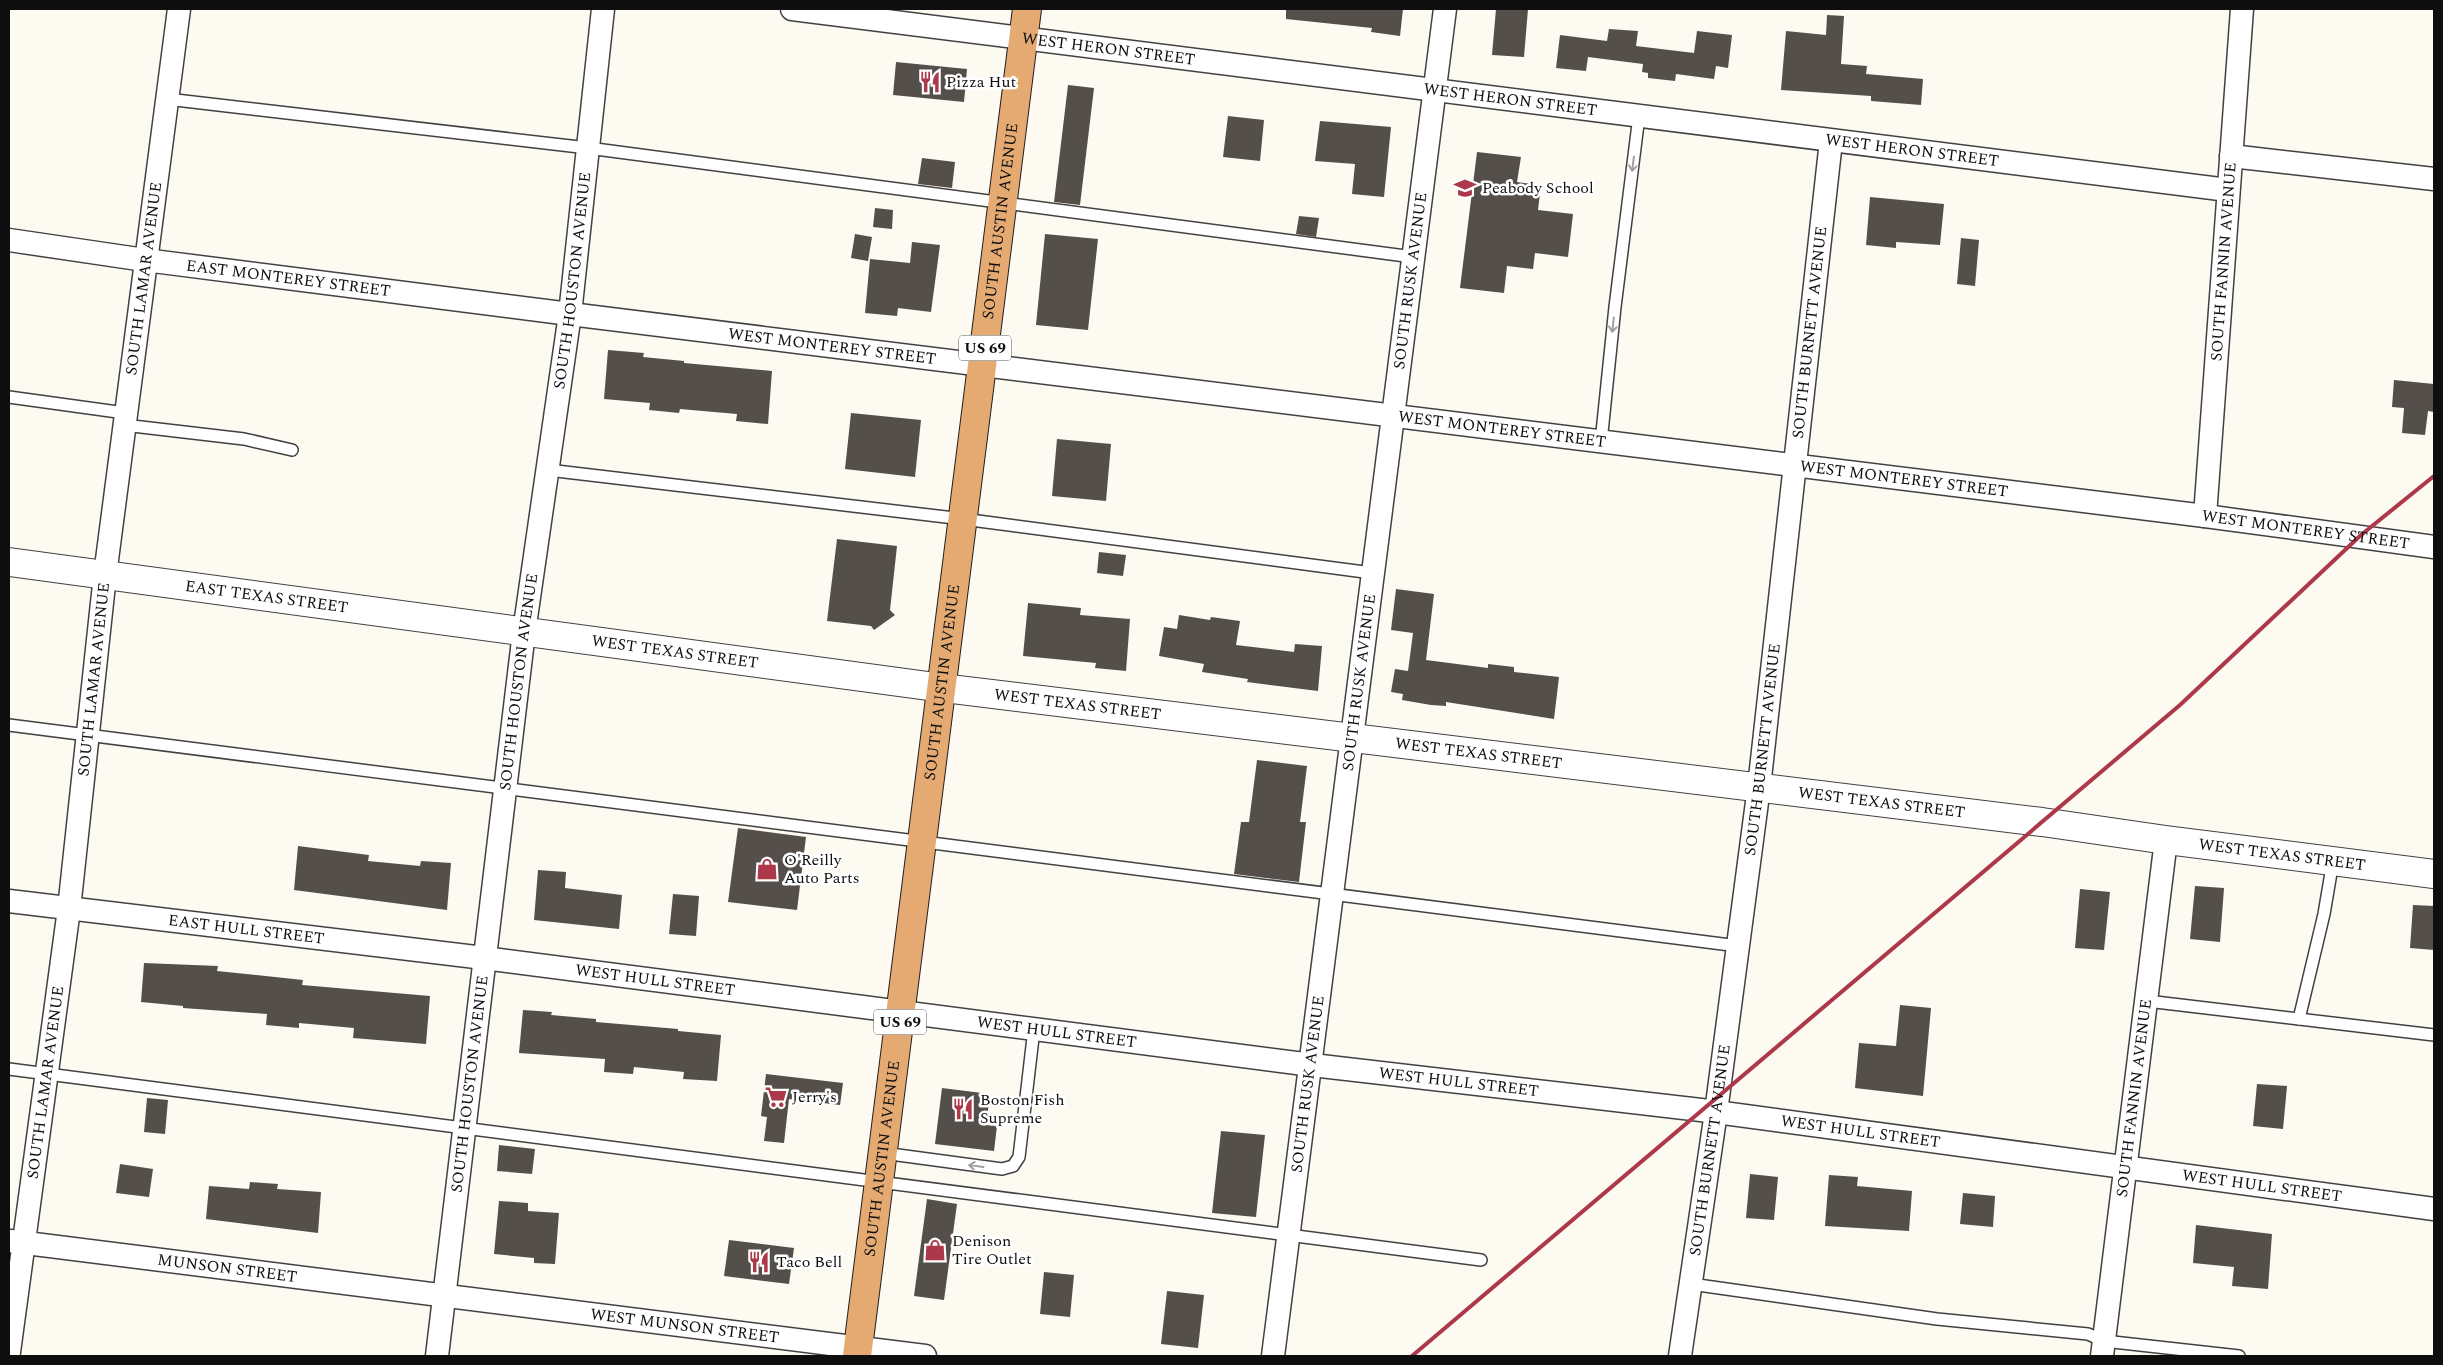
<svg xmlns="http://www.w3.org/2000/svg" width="2443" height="1365" font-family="Spectral,serif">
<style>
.building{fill:#554f4c}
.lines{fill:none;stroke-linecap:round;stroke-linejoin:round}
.service-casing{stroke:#414141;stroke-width:14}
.minor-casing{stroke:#414141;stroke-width:25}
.tertiary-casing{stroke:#414141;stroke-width:30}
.trunk-casing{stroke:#1f1f1f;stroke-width:30}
.service{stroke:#fff;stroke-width:11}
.minor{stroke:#fff;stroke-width:22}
.tertiary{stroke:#fff;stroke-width:28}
.trunk{stroke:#e4aa72;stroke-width:28}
.rail{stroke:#ac3849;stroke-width:4}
.oneway{stroke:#9f9f9f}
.labels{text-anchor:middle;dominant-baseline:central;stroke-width:5;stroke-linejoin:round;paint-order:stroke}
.shield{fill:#fff;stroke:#565656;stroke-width:1}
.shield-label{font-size:15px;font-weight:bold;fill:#0e0e0e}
.street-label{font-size:16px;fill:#0e0e0e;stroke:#fff}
.poi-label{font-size:16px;fill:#0e0e0e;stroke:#fff;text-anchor:start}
</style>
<rect width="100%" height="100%" fill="#fdfaf1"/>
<g class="building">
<polygon points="1286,9 1403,9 1400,36 1371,32 1372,28 1286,19"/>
<polygon points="1496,9 1528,9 1524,57 1492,55"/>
<polygon points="1827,15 1844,16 1841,64 1867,66 1866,74 1923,79 1921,105 1871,101 1871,96 1781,90 1786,31 1826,35"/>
<polygon points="1609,29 1638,31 1636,46 1694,53 1697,31 1732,35 1728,68 1716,66 1714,79 1676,74 1675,81 1648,78 1648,73 1642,72 1643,64 1588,57 1586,71 1556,68 1560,35 1607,41"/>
<polygon points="896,62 967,69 964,102 893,95"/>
<polygon points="1068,85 1094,88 1080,205 1054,202"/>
<polygon points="1228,116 1264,120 1260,161 1223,157"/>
<polygon points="1320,121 1391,127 1384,197 1352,194 1355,164 1315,161"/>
<polygon points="1477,152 1521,157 1517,182 1541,185 1538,210 1573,214 1568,257 1535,253 1533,269 1507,266 1504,293 1460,288"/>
<polygon points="922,158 955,162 952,188 918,184"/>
<polygon points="1870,197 1944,204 1940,245 1896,242 1896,248 1866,245"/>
<polygon points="875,208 893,210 892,229 873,227"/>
<polygon points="1299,216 1319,218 1316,237 1296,234"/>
<polygon points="855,234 872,237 868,261 851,258"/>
<polygon points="1045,234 1098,239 1088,330 1036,325"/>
<polygon points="1961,238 1979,240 1975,286 1957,284"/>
<polygon points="912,242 940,245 931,312 898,308 897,316 865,313 870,259 910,263"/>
<polygon points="608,350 644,353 643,357 684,361 684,363 772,371 768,424 736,421 737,414 680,409 679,413 649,410 650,403 604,399"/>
<polygon points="2394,380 2434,384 2434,412 2428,411 2425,435 2402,433 2404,408 2392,407"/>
<polygon points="851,413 921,420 915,477 845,469"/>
<polygon points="1057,439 1111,444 1106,501 1052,496"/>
<polygon points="837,539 897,546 890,610 895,615 874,630 871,626 827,621"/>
<polygon points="1099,552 1126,555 1123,576 1097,573"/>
<polygon points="1396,589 1434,594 1426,660 1488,668 1488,664 1514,667 1514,672 1559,677 1554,719 1446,702 1446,706 1431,705 1402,700 1403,694 1391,692 1395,669 1408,671 1413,633 1391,630"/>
<polygon points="1028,603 1081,608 1080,615 1130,619 1126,671 1095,668 1096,663 1023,656"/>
<polygon points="1179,615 1210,620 1211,617 1240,621 1236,645 1294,652 1295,644 1322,646 1318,691 1247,682 1248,679 1202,672 1204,664 1159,656 1164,627 1177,629"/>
<polygon points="1257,760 1307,766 1300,822 1306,822 1299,882 1234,874 1241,822 1249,822"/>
<polygon points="738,828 806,837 797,910 728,902"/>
<polygon points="298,846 369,855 368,861 420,866 421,861 451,863 447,910 294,890"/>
<polygon points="538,870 566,872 565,888 622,895 619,929 534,920"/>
<polygon points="2195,886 2224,888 2220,942 2190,939"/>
<polygon points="2080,889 2110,892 2104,950 2075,948"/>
<polygon points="673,894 699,896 696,936 669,934"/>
<polygon points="2413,905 2434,906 2434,950 2410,948"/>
<polygon points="144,963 218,966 217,971 303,980 302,985 430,996 426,1044 353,1038 354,1028 299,1023 299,1028 266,1025 267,1014 183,1008 183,1006 141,1002"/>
<polygon points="1900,1005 1931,1008 1923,1096 1855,1088 1859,1043 1896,1046"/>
<polygon points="523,1010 552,1012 551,1015 596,1019 596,1022 678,1029 678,1031 721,1035 717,1081 683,1079 684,1072 634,1067 633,1074 604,1072 605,1059 519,1053"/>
<polygon points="766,1074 843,1083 840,1105 789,1099 784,1143 764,1141 767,1117 761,1116"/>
<polygon points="2257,1084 2287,1086 2283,1129 2253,1126"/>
<polygon points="942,1088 990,1094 986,1125 997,1126 994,1151 935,1144"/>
<polygon points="147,1098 168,1100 165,1134 144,1132"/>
<polygon points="1221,1131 1265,1135 1256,1217 1212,1213"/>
<polygon points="499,1145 535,1149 532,1174 497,1171"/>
<polygon points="120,1164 153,1169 149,1197 116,1193"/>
<polygon points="1750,1174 1778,1177 1774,1220 1746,1218"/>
<polygon points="1829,1175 1858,1177 1857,1186 1912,1191 1909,1231 1825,1226"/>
<polygon points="250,1182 278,1184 277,1189 321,1192 318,1233 206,1219 209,1186 249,1189"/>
<polygon points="1963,1193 1995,1196 1993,1227 1960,1224"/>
<polygon points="927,1199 957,1204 944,1300 914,1296"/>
<polygon points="499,1201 528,1203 528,1211 559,1213 555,1264 534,1263 534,1258 494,1254"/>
<polygon points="2196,1225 2272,1234 2268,1289 2232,1286 2234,1267 2193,1263"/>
<polygon points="729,1240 794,1248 789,1284 724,1276"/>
<polygon points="1044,1272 1074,1275 1070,1317 1040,1314"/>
<polygon points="1167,1291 1204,1295 1198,1348 1161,1344"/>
</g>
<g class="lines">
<g class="service-casing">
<g id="service">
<polyline points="167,99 588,148 1413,257"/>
<polyline points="9,397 125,413"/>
<polyline points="124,425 244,439 292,450"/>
<polyline points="1601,442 1615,307 1639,116"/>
<polyline points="548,470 963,519 1372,573"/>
<polyline points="9,725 1738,946"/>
<polyline points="2147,1001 2434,1035"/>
<polyline points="2299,1019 2324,914 2333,861"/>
<polyline points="9,1069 1481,1260"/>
<polyline points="883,1153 1002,1169 1013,1166 1019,1157 1034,1029"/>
<polyline points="1691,1284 1937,1319 2088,1334 2104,1341 2239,1356"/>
</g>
</g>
<g class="minor-casing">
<g id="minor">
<path id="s1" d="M 792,9 L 2228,190"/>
<polyline points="2231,156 2434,179"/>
<path id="s2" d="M 9,240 L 145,260 L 570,314 L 2205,516 L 2434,547"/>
<path id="s3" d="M 2205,516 L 2242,9"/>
<path id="s4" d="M 9,901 L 484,958 L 1312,1065 L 1701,1110 L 2434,1209"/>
<path id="s5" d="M 10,1241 L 925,1356"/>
<path id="s6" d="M 9,1352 L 69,909 L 105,575 L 179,9"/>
<path id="s7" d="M 437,1356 L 524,632 L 570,314 L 603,9"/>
<path id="s8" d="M 1273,1356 L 1445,9"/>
<path id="s9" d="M 1680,1356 L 1716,1112 L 1759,787 L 1831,141"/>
<path id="s10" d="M 2102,1356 L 2166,840"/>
</g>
</g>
<g class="tertiary-casing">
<g id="tertiary">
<path id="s11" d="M 9,562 L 943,688 L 2042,822 L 2166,840 L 2434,874"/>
</g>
</g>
<g class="trunk-casing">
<g id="trunk">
<path id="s12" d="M 857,1356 L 1027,9"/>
</g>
</g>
<use href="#service" class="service"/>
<use href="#minor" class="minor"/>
<use href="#tertiary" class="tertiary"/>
<use href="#trunk" class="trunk"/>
<polyline class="rail" points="1412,1356 2180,705 2361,535 2434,476"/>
</g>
<defs><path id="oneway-shaft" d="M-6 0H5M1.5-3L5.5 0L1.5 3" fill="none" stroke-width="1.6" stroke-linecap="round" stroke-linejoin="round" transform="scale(1.25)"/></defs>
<g class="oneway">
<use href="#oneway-shaft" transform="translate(1633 164) rotate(97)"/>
<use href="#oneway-shaft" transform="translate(1613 325) rotate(96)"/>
<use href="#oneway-shaft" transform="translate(976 1166) rotate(-172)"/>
</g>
<defs>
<g id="restaurant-bare" transform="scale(1.725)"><path d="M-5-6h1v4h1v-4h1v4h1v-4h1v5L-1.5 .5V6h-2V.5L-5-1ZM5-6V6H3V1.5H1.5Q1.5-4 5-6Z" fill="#ac3849" stroke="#fff" stroke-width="2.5" paint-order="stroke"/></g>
<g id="school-bare" transform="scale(1.725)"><path d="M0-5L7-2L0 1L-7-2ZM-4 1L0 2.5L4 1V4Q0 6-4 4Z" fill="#ac3849" stroke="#fff" stroke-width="2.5" paint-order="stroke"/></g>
<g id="shop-bare" transform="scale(1.725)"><path d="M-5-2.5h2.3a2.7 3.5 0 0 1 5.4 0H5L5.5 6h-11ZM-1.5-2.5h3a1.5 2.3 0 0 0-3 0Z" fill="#ac3849" stroke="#fff" stroke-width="2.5" paint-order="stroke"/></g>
<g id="supermarket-bare" transform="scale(1.725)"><path d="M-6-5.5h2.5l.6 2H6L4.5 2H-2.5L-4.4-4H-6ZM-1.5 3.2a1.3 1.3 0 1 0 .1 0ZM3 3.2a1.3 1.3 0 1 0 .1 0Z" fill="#ac3849" stroke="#fff" stroke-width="2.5" paint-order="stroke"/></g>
</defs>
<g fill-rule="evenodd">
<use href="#restaurant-bare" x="930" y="82"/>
<use href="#school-bare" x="1465" y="188"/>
<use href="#shop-bare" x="767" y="869"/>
<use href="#supermarket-bare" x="776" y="1097"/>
<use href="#restaurant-bare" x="963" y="1109"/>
<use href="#shop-bare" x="935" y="1250"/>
<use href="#restaurant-bare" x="759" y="1262"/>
</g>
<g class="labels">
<g class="shield">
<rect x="959" y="335.5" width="52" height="25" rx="4"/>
<rect x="874" y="1009.5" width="52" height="25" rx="4"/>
</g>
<g class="shield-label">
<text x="985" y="348">US 69</text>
<text x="900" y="1022">US 69</text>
</g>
<g class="street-label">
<text stroke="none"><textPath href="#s1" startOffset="319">WEST HERON STREET</textPath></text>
<text stroke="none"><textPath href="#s1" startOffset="724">WEST HERON STREET</textPath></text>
<text stroke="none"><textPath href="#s1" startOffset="1129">WEST HERON STREET</textPath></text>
<text stroke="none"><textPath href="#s12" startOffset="1144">SOUTH AUSTIN AVENUE</textPath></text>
<text stroke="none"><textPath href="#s3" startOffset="255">SOUTH FANNIN AVENUE</textPath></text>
<text stroke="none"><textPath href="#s6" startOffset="1082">SOUTH LAMAR AVENUE</textPath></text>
<text stroke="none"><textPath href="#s2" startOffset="282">EAST MONTEREY STREET</textPath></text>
<text stroke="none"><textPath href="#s7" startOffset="1084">SOUTH HOUSTON AVENUE</textPath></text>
<text stroke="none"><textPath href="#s8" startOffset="1084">SOUTH RUSK AVENUE</textPath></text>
<text stroke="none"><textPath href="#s9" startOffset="1032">SOUTH BURNETT AVENUE</textPath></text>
<text stroke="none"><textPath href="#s2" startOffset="830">WEST MONTEREY STREET</textPath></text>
<text stroke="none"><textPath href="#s2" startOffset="1505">WEST MONTEREY STREET</textPath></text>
<text stroke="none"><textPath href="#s2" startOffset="1910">WEST MONTEREY STREET</textPath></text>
<text stroke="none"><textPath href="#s2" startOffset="2315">WEST MONTEREY STREET</textPath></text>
<text stroke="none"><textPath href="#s11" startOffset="260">EAST TEXAS STREET</textPath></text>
<text stroke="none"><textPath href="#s11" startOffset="672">WEST TEXAS STREET</textPath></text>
<text stroke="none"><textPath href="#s6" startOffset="678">SOUTH LAMAR AVENUE</textPath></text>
<text stroke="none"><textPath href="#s7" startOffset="679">SOUTH HOUSTON AVENUE</textPath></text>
<text stroke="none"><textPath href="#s8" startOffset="679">SOUTH RUSK AVENUE</textPath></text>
<text stroke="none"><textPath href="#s12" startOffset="679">SOUTH AUSTIN AVENUE</textPath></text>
<text stroke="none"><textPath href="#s11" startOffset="1078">WEST TEXAS STREET</textPath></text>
<text stroke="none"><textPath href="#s9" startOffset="612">SOUTH BURNETT AVENUE</textPath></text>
<text stroke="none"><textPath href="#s11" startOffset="1482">WEST TEXAS STREET</textPath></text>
<text stroke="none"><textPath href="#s11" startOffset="1888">WEST TEXAS STREET</textPath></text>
<text stroke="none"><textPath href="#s11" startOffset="2292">WEST TEXAS STREET</textPath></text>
<text stroke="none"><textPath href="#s4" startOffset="239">EAST HULL STREET</textPath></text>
<text stroke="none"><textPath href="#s4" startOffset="651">WEST HULL STREET</textPath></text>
<text stroke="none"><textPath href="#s4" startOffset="1056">WEST HULL STREET</textPath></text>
<text stroke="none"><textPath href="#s6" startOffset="272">SOUTH LAMAR AVENUE</textPath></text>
<text stroke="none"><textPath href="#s4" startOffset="1461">WEST HULL STREET</textPath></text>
<text stroke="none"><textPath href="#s7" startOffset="274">SOUTH HOUSTON AVENUE</textPath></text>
<text stroke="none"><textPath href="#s8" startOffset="274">SOUTH RUSK AVENUE</textPath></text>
<text stroke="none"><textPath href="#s10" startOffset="260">SOUTH FANNIN AVENUE</textPath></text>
<text stroke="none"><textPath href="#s4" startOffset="1866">WEST HULL STREET</textPath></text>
<text stroke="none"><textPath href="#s9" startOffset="208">SOUTH BURNETT AVENUE</textPath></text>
<text stroke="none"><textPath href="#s12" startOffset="199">SOUTH AUSTIN AVENUE</textPath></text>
<text stroke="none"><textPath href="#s4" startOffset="2271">WEST HULL STREET</textPath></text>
<text stroke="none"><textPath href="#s5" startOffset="219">MUNSON STREET</textPath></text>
<text stroke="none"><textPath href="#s5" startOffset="680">WEST MUNSON STREET</textPath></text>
</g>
<g class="poi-label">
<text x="946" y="82">Pizza Hut</text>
<text x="1482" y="188">Peabody School</text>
<text x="784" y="860">O'Reilly<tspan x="784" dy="18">Auto Parts</tspan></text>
<text x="792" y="1097">Jerry's</text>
<text x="980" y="1100">Boston Fish<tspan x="980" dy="18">Supreme</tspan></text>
<text x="952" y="1241">Denison<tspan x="952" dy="18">Tire Outlet</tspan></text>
<text x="776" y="1262">Taco Bell</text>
</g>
</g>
<rect width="2443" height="1365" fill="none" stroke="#0e0e0e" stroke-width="20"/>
</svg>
